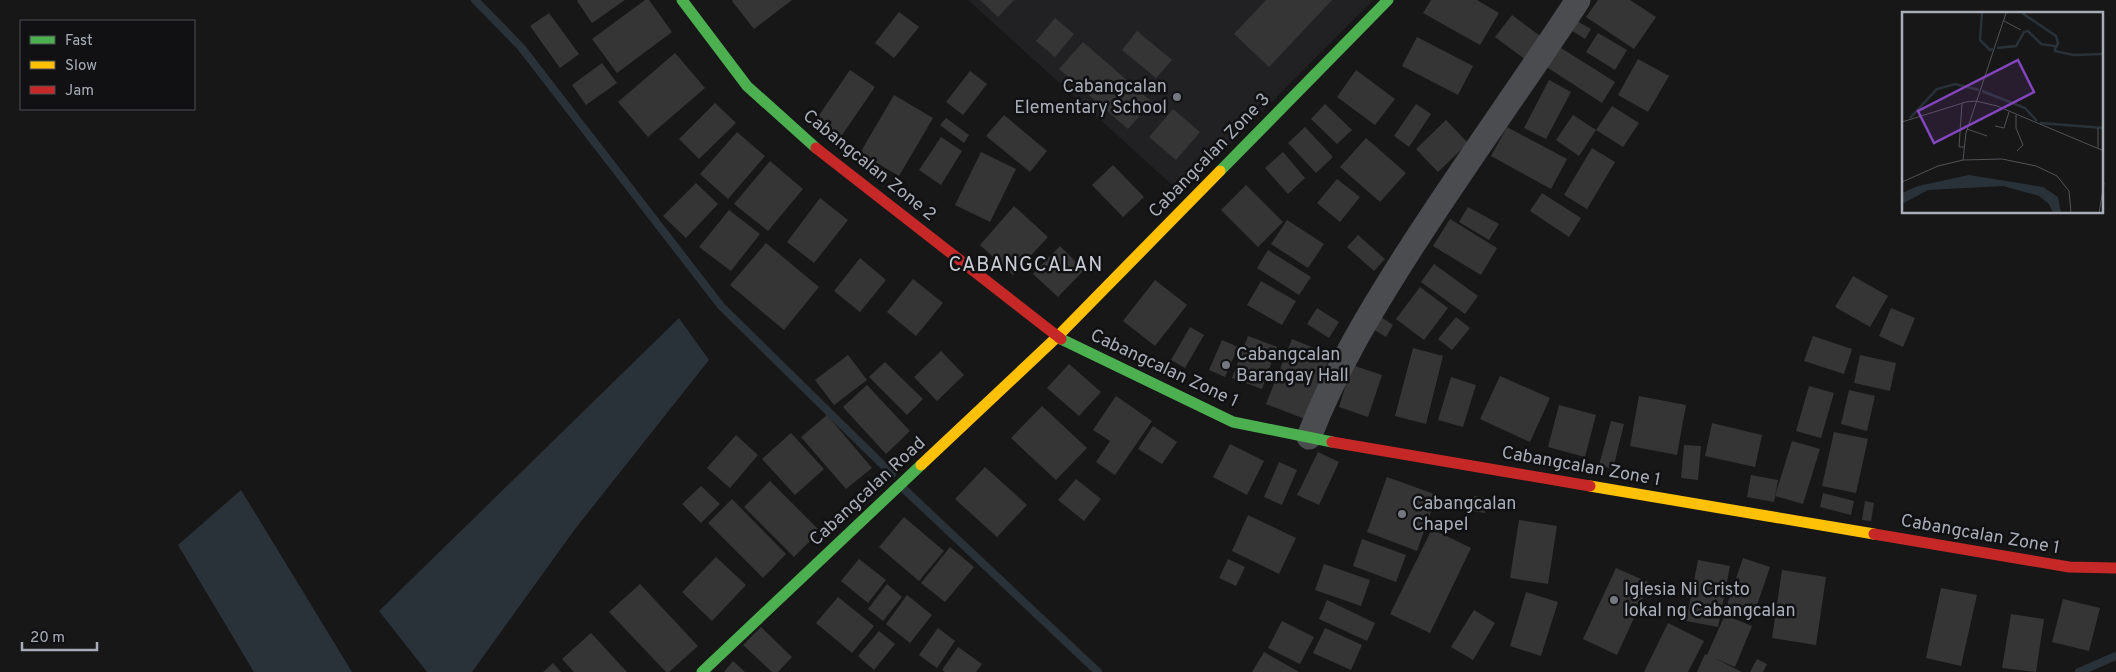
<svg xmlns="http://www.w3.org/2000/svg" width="2116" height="672" font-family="Overpass,sans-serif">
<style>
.built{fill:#212123}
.water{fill:#2a3239}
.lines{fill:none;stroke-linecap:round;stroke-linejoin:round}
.stream{stroke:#2a3239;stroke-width:8}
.building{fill:#353536}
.street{stroke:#4b4c50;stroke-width:25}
.fast{stroke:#4caf50;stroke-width:11}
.slow{stroke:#ffc107;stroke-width:11}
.jam{stroke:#c62828;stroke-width:11}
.poi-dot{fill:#757880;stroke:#111113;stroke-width:2}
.labels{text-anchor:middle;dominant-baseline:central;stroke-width:5;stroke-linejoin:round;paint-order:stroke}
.poi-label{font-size:18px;fill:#a8adb8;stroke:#111113;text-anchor:start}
.street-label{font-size:18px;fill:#a8adb8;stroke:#111113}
.quarter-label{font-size:20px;letter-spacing:1px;fill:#c9ccd4;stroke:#111113}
.inset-river{fill:none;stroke:#2a3239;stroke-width:2.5}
.inset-road{fill:none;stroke:#515357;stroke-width:1}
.view{fill:#8446be;fill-opacity:0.15;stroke:#8446be;stroke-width:2.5}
.inset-edge{fill:none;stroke:#a8adb8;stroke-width:2.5}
</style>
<rect width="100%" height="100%" fill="#171717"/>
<polygon class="built" points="968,0 1373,0 1181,193"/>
<g class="water">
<polygon points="679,318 709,360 575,529 472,672 427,672 379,611"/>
<polygon points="241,490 352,672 254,672 178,545"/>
</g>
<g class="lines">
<g class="stream">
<polyline points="475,0 521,47 721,306 892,474"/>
<polyline points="905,490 1098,672"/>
<polyline points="2079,672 2116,656"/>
</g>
</g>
<g class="building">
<polygon points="578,0 625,0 592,23 577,1"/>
<polygon points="645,0 649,0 672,32 617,73 592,39"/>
<polygon points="733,0 792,0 754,29 732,1"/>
<polygon points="980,0 1014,0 998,17"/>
<polygon points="1266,0 1332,0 1269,67 1234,34"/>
<polygon points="1431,0 1477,0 1499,13 1480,45 1423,13"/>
<polygon points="1598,0 1630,0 1656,17 1634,49 1586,17"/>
<polygon points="899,12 919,27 894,58 875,43"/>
<polygon points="549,13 579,54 560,68 530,26"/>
<polygon points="1512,15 1543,38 1526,60 1495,37"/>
<polygon points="1055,18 1074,34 1055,57 1036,41"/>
<polygon points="1575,20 1591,29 1585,39 1569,29"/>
<polygon points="1137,31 1172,60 1156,78 1122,50"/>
<polygon points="1598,33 1627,50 1615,70 1586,52"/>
<polygon points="1417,37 1473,66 1458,95 1402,66"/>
<polygon points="1083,42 1152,102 1128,129 1059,69"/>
<polygon points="1558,46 1615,82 1602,103 1545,66"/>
<polygon points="675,53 705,88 648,137 618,102"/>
<polygon points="1638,59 1669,76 1648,112 1618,95"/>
<polygon points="602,63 617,83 586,105 572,85"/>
<polygon points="850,70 875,87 840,138 815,121"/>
<polygon points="1356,70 1395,99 1375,125 1337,97"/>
<polygon points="970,71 987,84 963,115 946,102"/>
<polygon points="1549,80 1571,92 1546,139 1524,128"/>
<polygon points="894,95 933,118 899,176 860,153"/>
<polygon points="715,103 736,123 699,159 679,139"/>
<polygon points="1325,104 1352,130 1337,144 1311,119"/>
<polygon points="1416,104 1431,114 1409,147 1394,136"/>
<polygon points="1612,106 1639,123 1623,147 1596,130 1579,156 1556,140 1573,115 1596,130"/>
<polygon points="1173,109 1200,132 1176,160 1149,137"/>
<polygon points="1004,115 1047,151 1030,172 986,136"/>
<polygon points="946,118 969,135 964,143 940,125"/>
<polygon points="1446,120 1468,143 1438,172 1416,149"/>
<polygon points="1305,127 1333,157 1316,173 1288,143"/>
<polygon points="1507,127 1567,159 1551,189 1491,156"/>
<polygon points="737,132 765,156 728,199 700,174"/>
<polygon points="941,137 962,151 941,185 919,170"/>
<polygon points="1366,138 1406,173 1380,202 1340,167"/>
<polygon points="1592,148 1615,162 1587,209 1564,195"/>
<polygon points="981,152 1016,169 990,222 955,205"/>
<polygon points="1283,152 1305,178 1288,194 1265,168"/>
<polygon points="770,161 803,189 768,231 734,204"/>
<polygon points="1113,165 1144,197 1123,217 1092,185"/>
<polygon points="1337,179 1360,197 1340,222 1317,203"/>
<polygon points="696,183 718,204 686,238 663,216"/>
<polygon points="1246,185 1283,222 1258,247 1221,210"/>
<polygon points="1542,193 1581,218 1569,237 1530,211"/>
<polygon points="820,198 848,220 814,263 787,242"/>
<polygon points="1014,206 1048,237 1013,275 980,245"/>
<polygon points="1468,207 1499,224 1489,240 1459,222"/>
<polygon points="729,210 760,234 731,271 699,247"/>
<polygon points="1450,219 1497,248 1481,275 1433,246"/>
<polygon points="1287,220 1324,244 1308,268 1271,244"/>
<polygon points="1358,235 1385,259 1374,271 1347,247"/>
<polygon points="766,243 819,287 784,330 730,285"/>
<polygon points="1060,246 1084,270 1058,297 1033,274"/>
<polygon points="1268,250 1311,277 1299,295 1257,268"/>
<polygon points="860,258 886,280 860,312 834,291"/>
<polygon points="1434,264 1478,296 1465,314 1421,282"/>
<polygon points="1853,276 1888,296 1870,327 1835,307"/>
<polygon points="913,279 943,303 916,336 887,312"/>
<polygon points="1155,280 1187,305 1155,346 1123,321"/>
<polygon points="1261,281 1296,301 1282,325 1247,305"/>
<polygon points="1420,287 1448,308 1424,340 1396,319"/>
<polygon points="1317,308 1339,322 1329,338 1307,324"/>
<polygon points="1891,308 1915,318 1903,347 1879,336"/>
<polygon points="1381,317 1393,325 1386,337 1373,329"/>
<polygon points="1456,317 1470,328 1452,350 1438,339"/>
<polygon points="1190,327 1204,335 1185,368 1171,360"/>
<polygon points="1248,336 1277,347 1262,389 1232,378"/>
<polygon points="1813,336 1852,349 1844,374 1804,361"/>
<polygon points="1292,339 1331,355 1305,419 1266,404"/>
<polygon points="1222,340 1238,347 1225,377 1209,370"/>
<polygon points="1413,348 1443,356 1426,424 1395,416"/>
<polygon points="941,351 964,375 937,401 914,377"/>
<polygon points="848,355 867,380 834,405 815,380"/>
<polygon points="1860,355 1896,363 1890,391 1854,383"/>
<polygon points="885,362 923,399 907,415 869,377"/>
<polygon points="1069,364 1101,392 1079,416 1047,388"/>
<polygon points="1352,365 1382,375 1368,417 1339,407"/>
<polygon points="1500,376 1550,398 1530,442 1480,419"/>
<polygon points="1451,377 1476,385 1463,427 1438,420"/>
<polygon points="867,385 910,431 886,454 843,407"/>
<polygon points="1809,386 1834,393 1821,438 1796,431"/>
<polygon points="1849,390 1875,396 1867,431 1841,424"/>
<polygon points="1116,396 1152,421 1115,475 1096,462 1110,441 1093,430"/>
<polygon points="1639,396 1686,405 1677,455 1630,446"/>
<polygon points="1559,405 1596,415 1585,457 1548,447"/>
<polygon points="1042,406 1087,448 1056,480 1011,438"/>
<polygon points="827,415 872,468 846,489 801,437"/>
<polygon points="1611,421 1624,424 1613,469 1599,465"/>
<polygon points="1712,423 1762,435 1755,467 1705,456"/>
<polygon points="1153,426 1177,442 1162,464 1138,449"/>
<polygon points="1834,432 1868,439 1856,493 1822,486"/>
<polygon points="791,433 824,469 795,495 762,459"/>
<polygon points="736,435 758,455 730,488 707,468"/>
<polygon points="1792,441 1820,449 1803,504 1775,496"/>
<polygon points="1230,444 1264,461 1247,495 1213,477"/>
<polygon points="1684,445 1701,446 1698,480 1681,478"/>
<polygon points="1318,452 1339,462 1319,505 1297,495"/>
<polygon points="1279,462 1297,470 1282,505 1264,497"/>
<polygon points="985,467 1027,505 997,537 955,499"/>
<polygon points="1751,475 1778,480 1774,502 1747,497"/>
<polygon points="1387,477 1437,495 1417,551 1367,532"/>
<polygon points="1076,479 1101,499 1084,521 1058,500"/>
<polygon points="770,481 820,531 794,557 744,507"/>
<polygon points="701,486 720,504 701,523 682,504"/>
<polygon points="1823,493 1854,501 1851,515 1820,507"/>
<polygon points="1474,496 1488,498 1485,513 1472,511"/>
<polygon points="732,499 786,554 763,578 708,523"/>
<polygon points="1865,501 1874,503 1871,521 1862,520"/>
<polygon points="1248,515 1296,538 1279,574 1232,551"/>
<polygon points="904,517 944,551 919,581 879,547"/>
<polygon points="1519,520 1557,526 1548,584 1510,578"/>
<polygon points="1432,529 1471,548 1430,633 1390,614"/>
<polygon points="1362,539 1406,555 1396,582 1353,566"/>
<polygon points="950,547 974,567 945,602 921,583"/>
<polygon points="716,557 746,585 712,621 682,592"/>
<polygon points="1743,558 1770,567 1753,617 1726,608"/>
<polygon points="859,559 886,580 868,603 841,581"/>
<polygon points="1228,559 1245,567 1236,586 1219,578"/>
<polygon points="1698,560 1730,566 1718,627 1686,621"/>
<polygon points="1324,564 1370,580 1361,606 1315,590"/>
<polygon points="1616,568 1650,583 1617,655 1583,639"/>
<polygon points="1782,570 1826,577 1816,645 1772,638"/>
<polygon points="640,584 698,646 669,672 666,672 609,612"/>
<polygon points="887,584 902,597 883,621 868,609"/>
<polygon points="1941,588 1977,595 1961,666 1926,658"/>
<polygon points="1526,592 1558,602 1541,656 1510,646"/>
<polygon points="907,595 932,615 910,643 886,624"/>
<polygon points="838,597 874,626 852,653 816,623"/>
<polygon points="2063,599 2100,608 2089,651 2052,642"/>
<polygon points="1327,600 1375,623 1367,641 1319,619"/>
<polygon points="1474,610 1495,623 1473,660 1451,647"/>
<polygon points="2011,614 2044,619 2036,672 2002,668"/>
<polygon points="1725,615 1752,626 1735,667 1714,658 1742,672 1697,672 1705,654 1707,655"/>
<polygon points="1282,621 1314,637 1300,664 1268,648"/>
<polygon points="1668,623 1704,641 1688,672 1644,672"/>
<polygon points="761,627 792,657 778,672 772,672 743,645"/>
<polygon points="938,628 955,641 937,668 919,655"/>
<polygon points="1325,628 1362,645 1351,670 1313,653"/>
<polygon points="879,631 895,644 874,670 858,656"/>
<polygon points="591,633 627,672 574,672 562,659"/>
<polygon points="958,647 982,664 976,672 945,672 942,670"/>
<polygon points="1264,652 1299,672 1252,672"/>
<polygon points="1757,659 1767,664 1763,672 1750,672"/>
<polygon points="733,661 745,672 724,672"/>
<polygon points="553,663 561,672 543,672"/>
</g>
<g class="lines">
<path class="street" d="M 1309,437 C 1334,372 1370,312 1407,254 C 1462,168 1522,85 1578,0"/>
<g class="fast">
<polyline points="682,0 747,86 816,148"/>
<polyline points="1220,171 1388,0"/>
<polyline points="1061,339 1233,422 1332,442"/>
<polyline points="702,672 921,465"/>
</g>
<g class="slow">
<polyline points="921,465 1057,337 1220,171"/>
<polyline points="1590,486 1874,534"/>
</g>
<g class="jam">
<polyline points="816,148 1061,339"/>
<polyline points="1332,442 1590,486"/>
<polyline points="1874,534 2069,567 2116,568"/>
</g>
</g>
<g class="poi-dot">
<circle cx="1177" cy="97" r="5"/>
<circle cx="1226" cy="365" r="5"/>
<circle cx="1402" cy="514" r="5"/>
<circle cx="1614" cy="600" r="5"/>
</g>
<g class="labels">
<g class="poi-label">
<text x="1167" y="87" text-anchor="end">Cabangcalan<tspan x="1167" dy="21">Elementary School</tspan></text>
<text x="1236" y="355">Cabangcalan<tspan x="1236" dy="21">Barangay Hall</tspan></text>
<text x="1412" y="504">Cabangcalan<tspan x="1412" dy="21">Chapel</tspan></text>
<text x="1624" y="590">Iglesia Ni Cristo<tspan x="1624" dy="21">lokal ng Cabangcalan</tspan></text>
</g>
<g class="street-label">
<text transform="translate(1210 156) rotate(-46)">Cabangcalan Zone 3</text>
<text transform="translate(869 166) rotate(39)">Cabangcalan Zone 2</text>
<text transform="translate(1164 369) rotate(25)">Cabangcalan Zone 1</text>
<text transform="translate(1581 467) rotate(10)">Cabangcalan Zone 1</text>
<text transform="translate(868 492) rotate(-43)">Cabangcalan Road</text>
<text transform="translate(1980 535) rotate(10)">Cabangcalan Zone 1</text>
</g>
<g class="quarter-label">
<text x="1026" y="266">CABANGCALAN</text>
</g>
</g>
<g transform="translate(1902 12)">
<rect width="201" height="201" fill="#171717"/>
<path d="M 67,163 L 141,175 L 156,185 L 159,201 L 151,201 L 147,192 L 137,184 L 101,174 L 26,178 L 0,192 L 0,181 L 16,174 Z" fill="#2a3239"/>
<path class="inset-river" d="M 80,1 L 78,28 L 88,38 L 91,37M 120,1 L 154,24 L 156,31 L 154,36M 95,36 L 114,34 L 122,20 L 126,19 L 139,32 L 153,34 L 153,39 L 171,43 L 202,42M 80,79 L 123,96 L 135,109M 8,106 L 35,77 L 53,72 L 77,78M 138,111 L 202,116"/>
<path class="inset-road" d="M 102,9 L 119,18M 60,91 L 57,135 L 62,135M 114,103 L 114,116 L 121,133 L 115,139M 0,110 L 64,90 L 74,89 L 95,94 L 202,139M 93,114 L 102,116 L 107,100M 196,116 L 196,136M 65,117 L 85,124M 61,148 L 64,121 L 104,1M 0,170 L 36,154 L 61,148 L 100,147 L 134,154 L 155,164 L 167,179 L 169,201M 197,201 L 202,171"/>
<path class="view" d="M 116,48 L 132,80 L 32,131 L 16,99 Z"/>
<rect width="201" height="201" class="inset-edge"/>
</g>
<rect x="20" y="20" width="175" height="90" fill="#111113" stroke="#4d4f55"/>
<rect x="30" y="36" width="25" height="8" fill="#4caf50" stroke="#4d4f55"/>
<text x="65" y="45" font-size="15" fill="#a8adb8">Fast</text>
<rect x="30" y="61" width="25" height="8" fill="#ffc107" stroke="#4d4f55"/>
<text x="65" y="70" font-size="15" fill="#a8adb8">Slow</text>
<rect x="30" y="86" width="25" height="8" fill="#c62828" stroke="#4d4f55"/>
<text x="65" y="95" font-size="15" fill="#a8adb8">Jam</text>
<path d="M22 642v8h75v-8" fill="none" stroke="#a8adb8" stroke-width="2.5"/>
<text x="30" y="642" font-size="15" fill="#a8adb8" stroke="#111113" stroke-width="4" paint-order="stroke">20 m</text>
</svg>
